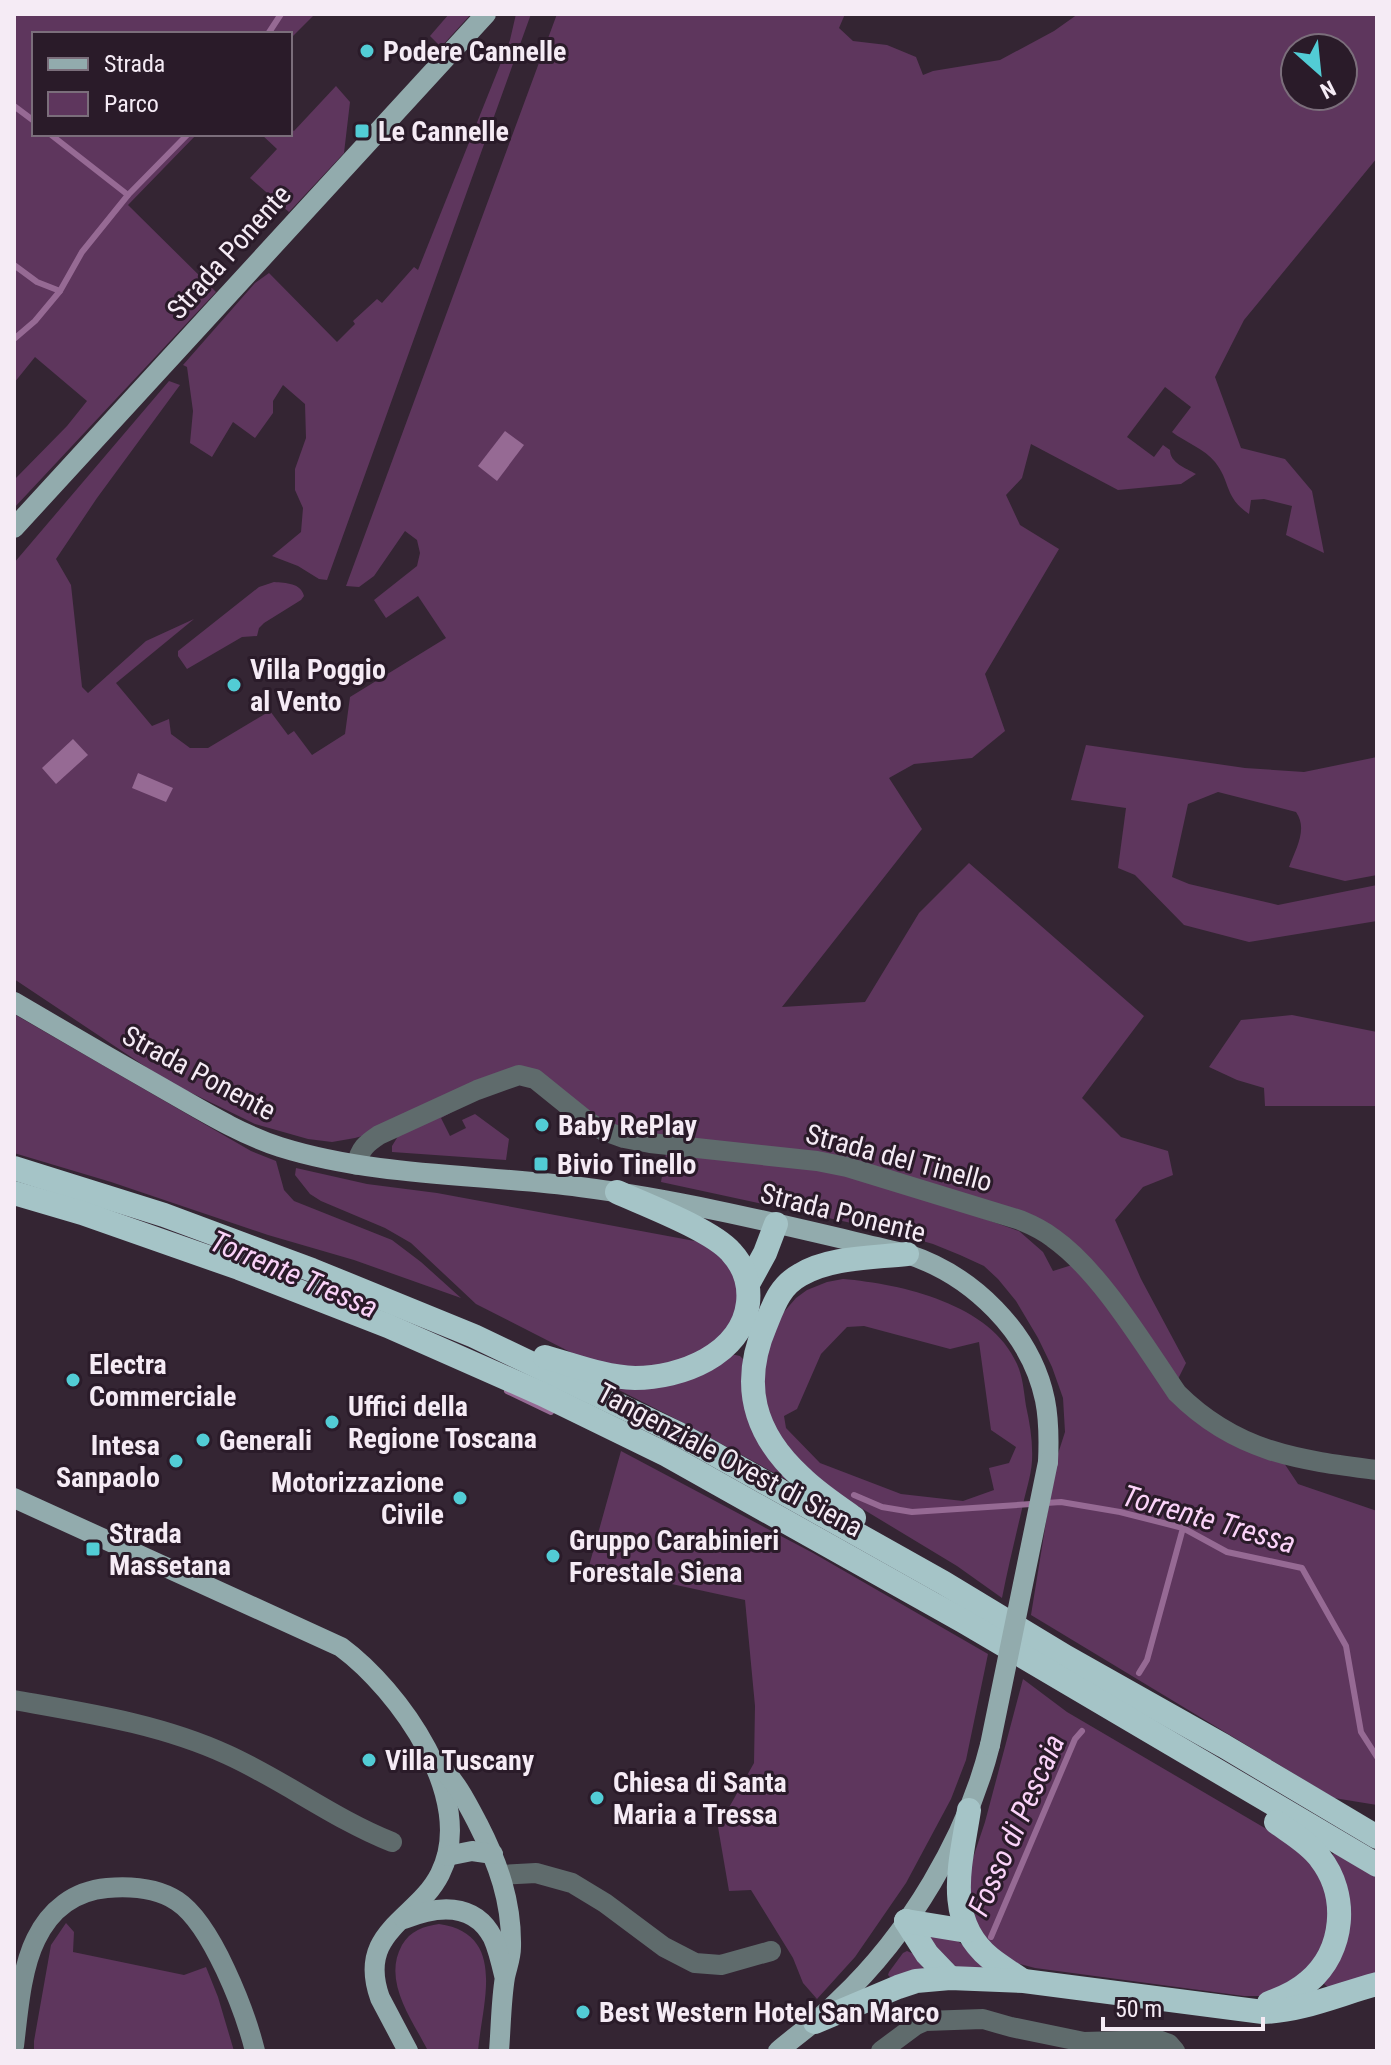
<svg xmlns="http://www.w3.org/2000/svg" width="1391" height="2065" font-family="'Roboto Condensed',sans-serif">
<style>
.green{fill:#5e365d;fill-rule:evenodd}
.water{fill:#966a94}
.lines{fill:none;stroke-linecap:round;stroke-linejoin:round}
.stream{stroke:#966a94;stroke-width:6}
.street{stroke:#5f6b6c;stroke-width:20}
.secondary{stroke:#7b8f91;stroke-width:20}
.primary{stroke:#92abad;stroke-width:20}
.highway{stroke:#a5c4c7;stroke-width:24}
.primary-bridge{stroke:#92abad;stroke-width:20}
.poi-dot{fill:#52ccd5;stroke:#2a1b29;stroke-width:3}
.labels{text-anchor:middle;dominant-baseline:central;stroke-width:6;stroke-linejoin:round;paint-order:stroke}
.poi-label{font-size:28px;font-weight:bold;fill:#f5ebf5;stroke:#2a1b29;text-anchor:start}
.street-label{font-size:28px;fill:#f5ebf5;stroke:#2a1b29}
.water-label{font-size:30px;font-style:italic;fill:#fbd3f9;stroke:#2a1b29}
</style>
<rect width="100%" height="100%" fill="#342533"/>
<g class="green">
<polygon points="14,14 315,14 290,39 290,34 34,34 34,134 197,134 128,205 216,292 14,508 14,480 67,426 87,401 35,357 14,383"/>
<polygon points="449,14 471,14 441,47 430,36"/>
<polygon points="516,14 531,14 327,580 319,579 298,566 272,556 301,532 303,508 295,490 295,469 306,438 305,404 283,385 273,401 273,413 255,438 233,422 212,457 190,443 193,411 187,367 183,365 255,283 269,273 337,342 355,324 353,321 377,299 382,303 414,267 418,270 510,40"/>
<path d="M 557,14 L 845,14 L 839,28 L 853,41 L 887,45 L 916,57 L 923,75 L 933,71 L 1000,60 L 1054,31 L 1078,14 L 1377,14 L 1377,158 L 1244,320 L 1215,377 L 1241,448 L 1285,459 L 1312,491 L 1324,553 L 1286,535 L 1292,506 L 1264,499 L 1251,500 L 1249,514 C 1224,497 1231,482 1215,462 C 1205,449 1185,442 1172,432 L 1191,407 L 1165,387 L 1127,437 L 1154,457 L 1163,445 L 1170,450 C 1170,463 1186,468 1196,474 L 1181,484 L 1118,490 L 1031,444 L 1022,478 L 1006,495 L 1020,525 L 1059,549 L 985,674 L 1005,731 L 972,758 L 914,764 L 889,778 L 922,829 L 782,1007 L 865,1002 L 919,913 L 969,863 L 1144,1016 L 1082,1098 L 1121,1137 L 1168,1151 L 1173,1175 L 1143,1187 L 1115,1220 L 1141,1279 L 1186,1363 L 1177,1381 L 1109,1284 L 1001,1207 L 651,1136 L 591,1118 L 523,1069 L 373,1133 L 355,1138 L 332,1142 L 308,1139 L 255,1124 L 167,1081 L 14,979 L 14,563 L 169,381 L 180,385 L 97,498 L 56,559 L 71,585 L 82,687 L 88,693 L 146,641 L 194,619 L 116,683 L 152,726 L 169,719 L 171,734 L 190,748 L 208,748 L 270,711 L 288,735 L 294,731 L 312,755 L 345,734 L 350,697 L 446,638 L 418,596 L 386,618 L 374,600 L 417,566 L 420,553 L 417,540 L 405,531 L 374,576 L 359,587 L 346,586 ZM 1295,48 L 1343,48 L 1343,96 L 1295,96 Z"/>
<polygon points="336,86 350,102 344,153 289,212 250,178 277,149 261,134 290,134 290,128 294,131"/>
<path d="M 274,582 C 286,583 301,583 304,596 L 301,600 L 264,623 L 259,628 L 257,636 L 242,637 L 187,669 L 178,656 L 178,651 L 259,587 Z"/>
<path d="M 1086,745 L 1245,768 L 1304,772 L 1377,757 L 1377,875 L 1345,881 L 1289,867 C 1296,848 1308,829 1296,812 L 1218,792 L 1188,804 L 1172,877 L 1189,884 L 1278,905 L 1377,885 L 1377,921 L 1249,942 L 1184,925 L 1135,875 L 1118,868 L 1126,808 L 1071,800 Z"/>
<polygon points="14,1014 251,1151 276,1161 284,1190 294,1201 392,1240 421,1262 461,1298 354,1260 268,1235 111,1182 14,1153"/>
<polygon points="1292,1015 1377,1032 1377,1106 1265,1106 1264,1088 1237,1080 1209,1067 1241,1020"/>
<polygon points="452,1112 441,1118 450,1136 466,1128 462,1120 475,1114 509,1139 506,1160 392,1152 392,1146 400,1133"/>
<polygon points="666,1153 833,1171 965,1212 1019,1231 1043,1252 1053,1271 1072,1265 1095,1287 1170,1394 1284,1463 1298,1484 1377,1511 1377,1805 1334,1798 1031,1615 1056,1460 1065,1432 1063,1398 1052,1367 1038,1338 1016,1301 998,1279 984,1266 960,1255 933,1244 884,1230 661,1182"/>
<polygon points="296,1168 367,1184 437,1193 700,1242 712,1246 739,1276 737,1318 707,1352 637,1371 578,1356 476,1304 411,1243 385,1228 321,1201 310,1194 295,1175"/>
<path d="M 843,1279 C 902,1284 991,1304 1017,1364 C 1023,1377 1024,1393 1026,1406 C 1030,1424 1033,1442 1032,1461 C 1031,1477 1025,1493 1022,1509 C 1015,1539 1008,1568 1002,1598 L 957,1566 L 818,1482 L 769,1424 L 761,1364 L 783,1313 L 796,1298 L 807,1290 L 827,1282 ZM 864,1326 L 950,1349 L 979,1342 L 991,1430 L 1016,1447 L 1009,1463 L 989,1468 L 994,1490 L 963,1501 L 901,1494 L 820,1463 L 786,1428 L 784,1416 L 797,1409 L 821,1354 L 847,1327 Z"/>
<polygon points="731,1354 740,1356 743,1359 788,1479 787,1480 676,1419 615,1388 614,1386"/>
<polygon points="621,1451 813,1553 988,1654 966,1760 951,1799 906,1883 855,1957 817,1999 803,1983 793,1958 751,1890 729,1891 718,1827 754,1763 755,1706 745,1600 589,1566"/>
<polygon points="1023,1679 1067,1712 1304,1851 1325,1883 1332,1921 1313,1967 1265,1996 1244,1996 1035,1968 1008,1961 978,1935 967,1876 985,1822"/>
<polygon points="1334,1853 1377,1878 1377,1974 1330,1989 1323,1983 1331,1856"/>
<polygon points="66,1923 74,1932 73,1952 184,1975 206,1967 218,1997 234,2051 34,2051 34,2041 51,1945"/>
<path d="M 439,1924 C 508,1934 482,2003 478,2051 L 428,2051 C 412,2019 382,1981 402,1945 C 410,1931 424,1926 439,1924 Z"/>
<path d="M 947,1933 L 976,1955 L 984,1969 C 949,1969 949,1966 929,1937 Z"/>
<polygon points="907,1951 914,1954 925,1971 891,1978 888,1975 889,1972 903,1953"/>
</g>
<g class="water">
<polygon points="505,431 524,445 497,481 478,466"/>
<polygon points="73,739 88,755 56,784 42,768"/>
<polygon points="138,773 173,788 166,802 132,788"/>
</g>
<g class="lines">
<g class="stream">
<polyline points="268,34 281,14"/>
<polyline points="14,106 34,121"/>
<polyline points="50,134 128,195"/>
<polyline points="14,265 37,282 60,291"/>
<polyline points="14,339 35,321 60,291 82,252 128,195 188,134"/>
<polyline points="507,1391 551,1412"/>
<polyline points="854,1495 882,1507 912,1512 1061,1502 1120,1512 1183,1528 1227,1552 1302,1568 1346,1646 1361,1732 1377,1757"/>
<polyline points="1139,1673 1147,1660 1183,1528"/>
<polyline points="991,1937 1075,1739 1082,1731"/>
</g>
<g class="street">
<path d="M 357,1165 C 359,1149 367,1143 379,1135 L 477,1090 L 519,1075 L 535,1079 L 587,1121 L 602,1130 L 624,1138 L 650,1143 L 817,1161 L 847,1167 L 1020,1220 C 1032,1225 1043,1230 1053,1238 C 1100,1271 1144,1345 1177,1393 C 1236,1452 1298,1460 1377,1470"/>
<path d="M 14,1700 C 87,1713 161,1724 228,1755 C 285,1781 334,1819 392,1842"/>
<polyline points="501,1875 536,1873 572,1883 605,1903 664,1947 695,1963 721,1965 771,1951"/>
<polyline points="881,2051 916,2025 925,2021 983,2019 1011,2027 1084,2042 1158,2040 1169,2044 1175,2051"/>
</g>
<path class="secondary" d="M 14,2046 C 18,2013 21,1969 36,1939 C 50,1910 74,1891 107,1888 C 131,1886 157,1888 177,1901 C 212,1924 245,2011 255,2051"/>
<g class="primary">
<polyline points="14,528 486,14"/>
<path d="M 14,1002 C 65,1032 115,1061 166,1090 C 203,1111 240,1134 280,1147 C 376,1177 481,1174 580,1187 C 690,1201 799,1229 907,1254 C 972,1275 1031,1332 1045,1400 C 1049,1420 1049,1441 1048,1462"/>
<path d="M 14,1498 L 341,1647 C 399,1690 478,1799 440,1874 C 417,1920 356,1931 380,1998 L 408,2051"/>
<path d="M 437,1763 C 456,1781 466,1801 478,1824 C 498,1863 512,1902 511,1947 C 511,1958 507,1967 505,1977 C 501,2001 501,2027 499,2051"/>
<polyline points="447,1856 472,1851 493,1854"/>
<path d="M 404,1919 C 436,1906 474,1901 493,1938 C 498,1949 501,1962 504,1975"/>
<path d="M 778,2051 C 798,2034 820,2019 839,2000 C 909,1934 967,1837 990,1745"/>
</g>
<g class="highway">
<polyline points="14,1168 164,1215 312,1270 474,1336 677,1433 944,1583 1066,1657 1224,1746 1377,1837"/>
<polyline points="14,1193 82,1213 239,1268 388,1326 542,1394 667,1455 963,1621 1377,1865"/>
<polyline points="748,1284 765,1253 776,1224"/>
<path d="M 545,1357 C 574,1365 604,1377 635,1378 C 680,1378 742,1355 748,1303 C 750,1284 744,1266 731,1252 C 712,1230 646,1205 617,1192"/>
<path d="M 854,1518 C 836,1505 817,1493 801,1477 C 753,1433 740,1384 766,1324 C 774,1304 780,1286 800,1275 C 830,1257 872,1258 907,1254"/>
<path d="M 969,1810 C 961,1863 943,1919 990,1958 C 1000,1966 1011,1973 1022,1980"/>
<polyline points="906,1921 927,1954 950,1978"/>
<polyline points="906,1921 967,1931"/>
<path d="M 1269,2003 C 1283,1998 1297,1992 1308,1982 C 1345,1951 1349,1895 1320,1858 C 1309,1843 1291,1833 1276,1822"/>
<path d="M 815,2022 L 898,1987 L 916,1981 L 950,1978 L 1024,1981 L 1263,2012 C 1302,2011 1339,1994 1377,1984"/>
</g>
<polyline class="primary-bridge" points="990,1745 1048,1462"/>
</g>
<g class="poi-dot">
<circle cx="367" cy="51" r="8"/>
<rect x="354" y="123" width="16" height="16" rx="4"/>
<circle cx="234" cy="685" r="8"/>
<circle cx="542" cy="1125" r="8"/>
<rect x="533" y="1156" width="16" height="16" rx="4"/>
<circle cx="73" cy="1380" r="8"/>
<circle cx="332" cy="1422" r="8"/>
<circle cx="203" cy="1440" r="8"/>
<circle cx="176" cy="1461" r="8"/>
<circle cx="460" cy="1498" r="8"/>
<rect x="85" y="1541" width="16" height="16" rx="4"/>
<circle cx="553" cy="1556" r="8"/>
<circle cx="369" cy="1760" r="8"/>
<circle cx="597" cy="1798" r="8"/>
<circle cx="583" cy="2012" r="8"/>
</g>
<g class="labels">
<g class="poi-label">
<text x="383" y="51">Podere Cannelle</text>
<text x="378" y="131">Le Cannelle</text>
<text x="250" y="669">Villa Poggio<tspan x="250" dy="32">al Vento</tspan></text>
<text x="558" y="1125">Baby RePlay</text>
<text x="557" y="1164">Bivio Tinello</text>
<text x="89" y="1364">Electra<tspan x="89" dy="32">Commerciale</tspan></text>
<text x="348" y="1406">Uffici della<tspan x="348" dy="32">Regione Toscana</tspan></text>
<text x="219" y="1440">Generali</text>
<text x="160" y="1445" text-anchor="end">Intesa<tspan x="160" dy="32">Sanpaolo</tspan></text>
<text x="444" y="1482" text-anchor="end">Motorizzazione<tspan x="444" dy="32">Civile</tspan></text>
<text x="109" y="1533">Strada<tspan x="109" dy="32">Massetana</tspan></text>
<text x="569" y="1540">Gruppo Carabinieri<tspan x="569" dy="32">Forestale Siena</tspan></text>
<text x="385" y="1760">Villa Tuscany</text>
<text x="613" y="1782">Chiesa di Santa<tspan x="613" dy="32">Maria a Tressa</tspan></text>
<text x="599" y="2012">Best Western Hotel San Marco</text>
</g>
<g class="street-label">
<text transform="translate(229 252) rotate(-48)">Strada Ponente</text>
<text transform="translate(199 1073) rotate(28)">Strada Ponente</text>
<text transform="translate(899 1158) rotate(15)">Strada del Tinello</text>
<text transform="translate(843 1213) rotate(14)">Strada Ponente</text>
<text transform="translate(730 1460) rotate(28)">Tangenziale Ovest di Siena</text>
</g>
<g class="water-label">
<text transform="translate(294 1274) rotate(23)">Torrente Tressa</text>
<text transform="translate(1209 1519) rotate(16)">Torrente Tressa</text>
<text transform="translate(1016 1825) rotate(-66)">Fosso di Pescaia</text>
</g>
</g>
<rect width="1391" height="2065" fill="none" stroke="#f5ebf5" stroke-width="32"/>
<rect x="32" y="32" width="260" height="104" fill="#2a1b29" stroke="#7b6e7b" stroke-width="2"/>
<rect x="48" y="58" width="40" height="12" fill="#92abad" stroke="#7b6e7b" stroke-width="2"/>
<text x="104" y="72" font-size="24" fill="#f5ebf5">Strada</text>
<rect x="48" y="92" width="40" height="24" fill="#5e365d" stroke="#7b6e7b" stroke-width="2"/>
<text x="104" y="112" font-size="24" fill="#f5ebf5">Parco</text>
<g transform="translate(1319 72) rotate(153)"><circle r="38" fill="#2a1b29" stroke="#7b6e7b" stroke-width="2"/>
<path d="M0-6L14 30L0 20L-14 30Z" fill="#52ccd5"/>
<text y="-12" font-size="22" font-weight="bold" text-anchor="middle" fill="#f5ebf5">N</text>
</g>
<path d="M1103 2017v12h160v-12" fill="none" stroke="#f5ebf5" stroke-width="4"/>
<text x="1115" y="2017" font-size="24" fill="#f5ebf5" stroke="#2a1b29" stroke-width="6" paint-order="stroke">50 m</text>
</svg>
